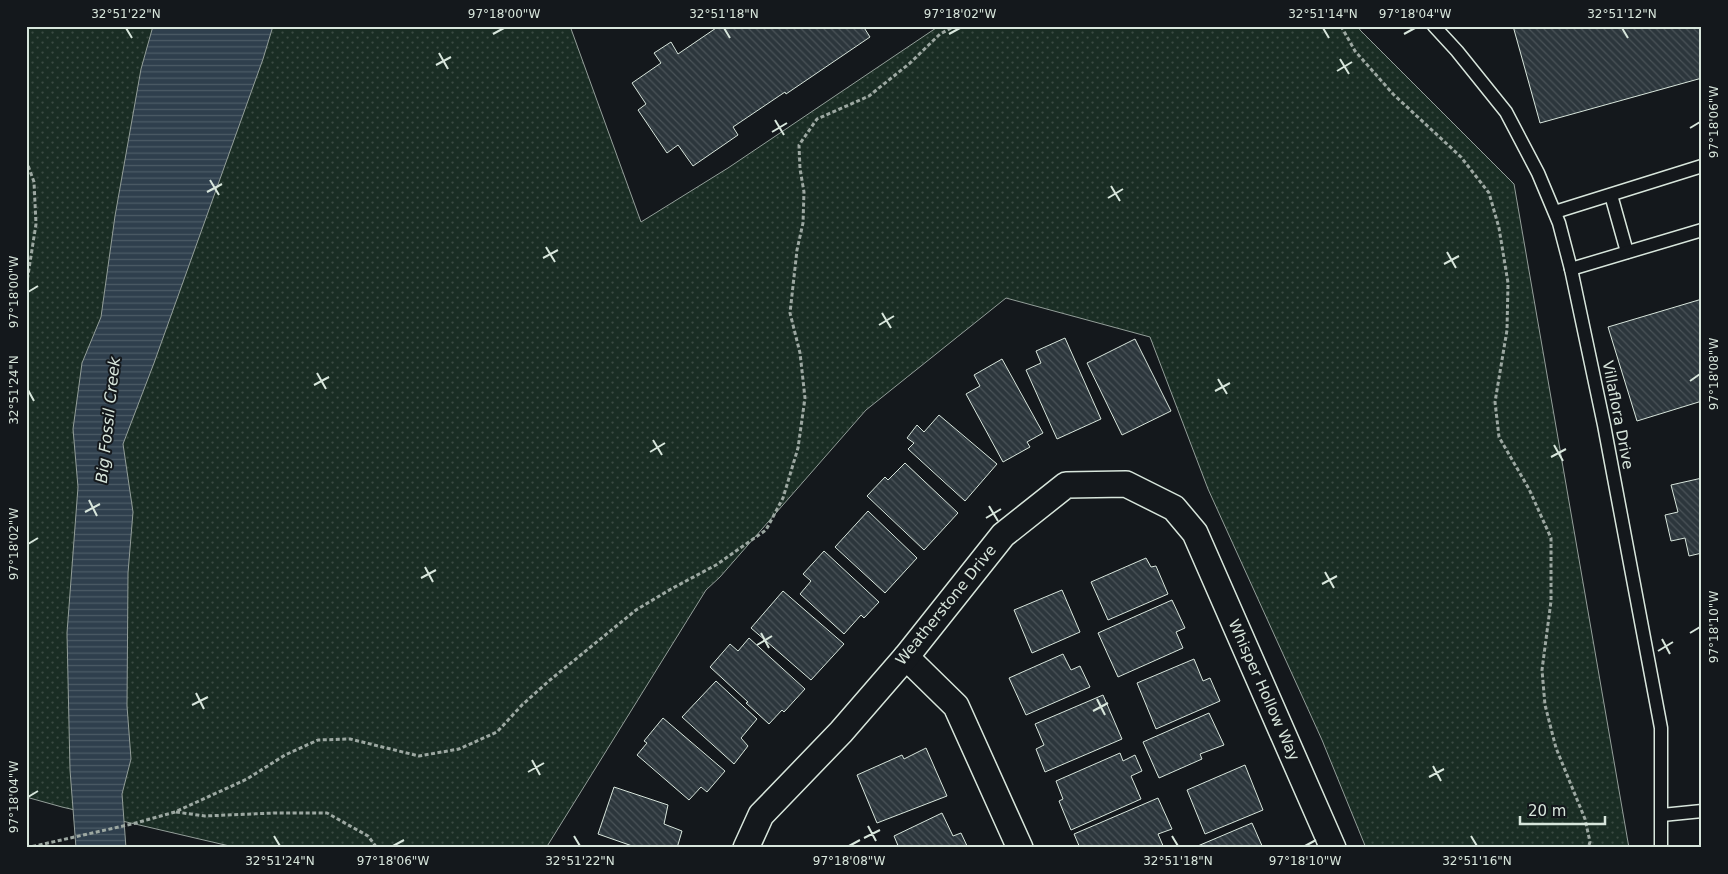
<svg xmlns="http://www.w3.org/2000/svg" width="1728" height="874" font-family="'DejaVu Sans',sans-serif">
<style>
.grass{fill:url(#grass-dots);stroke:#939e99}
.water{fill:url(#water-rules);stroke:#939e99}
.building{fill:url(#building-back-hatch);stroke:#d8e6dc}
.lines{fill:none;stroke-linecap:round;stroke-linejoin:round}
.service-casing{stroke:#d8e6dc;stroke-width:15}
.minor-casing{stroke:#d8e6dc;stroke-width:28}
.path{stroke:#9da8a2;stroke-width:3;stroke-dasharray:4 2.5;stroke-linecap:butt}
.service{stroke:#14181c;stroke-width:12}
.minor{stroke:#14181c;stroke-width:25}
.ticks{fill:none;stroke:#d8e6dc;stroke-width:2}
.labels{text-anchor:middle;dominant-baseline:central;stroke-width:4;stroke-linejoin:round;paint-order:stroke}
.street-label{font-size:15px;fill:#d8e6dc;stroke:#14181c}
.water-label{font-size:16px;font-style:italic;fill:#d8e6dc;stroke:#14181c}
.neatline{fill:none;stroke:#d8e6dc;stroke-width:2}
.ticks-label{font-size:12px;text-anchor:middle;fill:#d8e6dc}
</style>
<defs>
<pattern id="grass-dots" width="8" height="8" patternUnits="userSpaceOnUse" patternTransform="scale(1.25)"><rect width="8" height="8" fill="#1a2d24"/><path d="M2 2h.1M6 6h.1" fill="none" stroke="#3b4b43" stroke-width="1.8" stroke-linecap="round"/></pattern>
<pattern id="water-rules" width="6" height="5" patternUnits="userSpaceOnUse" patternTransform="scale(1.25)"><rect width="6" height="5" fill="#2f3f4d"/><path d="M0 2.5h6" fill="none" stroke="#4c5b66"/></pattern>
<pattern id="building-back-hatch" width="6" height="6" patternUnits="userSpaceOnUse" patternTransform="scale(1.25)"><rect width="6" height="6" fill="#2c363c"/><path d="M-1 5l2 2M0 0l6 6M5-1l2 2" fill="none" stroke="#4a5358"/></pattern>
</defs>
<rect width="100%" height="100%" fill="#14181c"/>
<polygon class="grass" points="26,26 570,26 641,222 728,168 939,26 1358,26 1360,30 1514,184 1629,848 1366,848 1322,740 1208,489 1150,337 1006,298 866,410 720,577 706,590 546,848 238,848 62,807 26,797"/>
<polygon class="water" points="153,26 273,26 263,59 154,363 123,444 133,512 128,573 127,706 131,759 122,794 126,848 76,848 70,770 67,633 78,487 73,429 82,363 101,317 115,216 141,69"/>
<g class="building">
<polygon points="719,26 863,26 870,37 786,94 785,92 733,127 738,135 693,166 678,145 667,153 638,110 646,104 632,83 661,63 654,53 671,42 678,54"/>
<polygon points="1513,26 1702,26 1702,78 1540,123"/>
<polygon points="1702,299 1702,401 1637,421 1608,327"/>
<polygon points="1065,338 1101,419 1057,439 1026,370 1041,363 1036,351"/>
<polygon points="1135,339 1171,411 1122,435 1087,363"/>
<polygon points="1002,359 1043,433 1027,442 1030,447 1003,462 966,394 980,386 974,375"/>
<polygon points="939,415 997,464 965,501 908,449 914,443 907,438 917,425 924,432"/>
<polygon points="905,463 958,513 924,550 867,496 885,477 888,480"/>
<polygon points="1702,478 1702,553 1689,556 1685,538 1671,541 1665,515 1678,512 1671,485"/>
<polygon points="868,511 917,558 885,593 835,547"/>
<polygon points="824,551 879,602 864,618 861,615 844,634 800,594 811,581 803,574"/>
<polygon points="1146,558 1151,567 1156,566 1168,594 1108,620 1091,582"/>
<polygon points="1062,590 1080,632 1032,653 1014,610"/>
<polygon points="783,591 844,644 811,680 751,628"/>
<polygon points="1172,600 1185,628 1176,632 1183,648 1118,677 1098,633"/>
<polygon points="749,638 805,689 784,712 782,710 769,724 746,703 748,702 710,667 730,644 738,651"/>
<polygon points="1063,654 1071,670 1080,666 1090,687 1026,715 1009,678"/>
<polygon points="1194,659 1203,681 1210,678 1220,701 1156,729 1137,683"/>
<polygon points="716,681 757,719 741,738 748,746 734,764 682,717"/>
<polygon points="1103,695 1122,739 1045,772 1036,749 1044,745 1035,724"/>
<polygon points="1209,713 1224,745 1200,754 1202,759 1159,778 1143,742"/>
<polygon points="663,718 725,771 707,792 701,787 689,800 637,755 647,743 644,741"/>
<polygon points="926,748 947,796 877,823 857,775 902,755 904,759"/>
<polygon points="1120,753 1123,761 1135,755 1142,771 1131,776 1141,799 1071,830 1059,801 1063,799 1056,781"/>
<polygon points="1245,765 1263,810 1205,834 1187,790"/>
<polygon points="614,787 668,805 664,824 682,831 677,848 638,848 598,834"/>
<polygon points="1158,798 1172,829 1158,834 1164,848 1080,848 1074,834"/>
<polygon points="942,813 953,836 961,833 968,848 899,848 894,836"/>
<polygon points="1252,823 1263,848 1193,848"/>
</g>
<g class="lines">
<g class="service-casing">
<g id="service">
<polyline points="1434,26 1457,51 1506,112 1538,173 1559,223 1571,269 1604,425 1661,728 1661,848"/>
<polyline points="1611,195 1627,252"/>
<polyline points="1555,212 1702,166"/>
<polyline points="1571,269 1702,230"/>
<polyline points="1662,815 1702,811"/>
</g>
</g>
<g class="minor-casing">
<g id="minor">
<polyline points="906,657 956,706 1020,848"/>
<polyline points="746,848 761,815 841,732 906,657 1003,535 1066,485 1126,484 1174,508 1195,533 1333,848"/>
</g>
</g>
<g class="path">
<polyline points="1341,26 1355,51 1393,94 1461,157 1489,193 1499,228 1508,283 1507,330 1495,402 1499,437 1529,489 1551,538 1551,601 1542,670 1545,705 1556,748 1585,819 1590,842 1588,848"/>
<polyline points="26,160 34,182 36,224 26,288"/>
<polyline points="176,812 205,816 274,813 327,813 368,836 377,848"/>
<polyline points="26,848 132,824 175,812 247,779 285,755 318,740 350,739 419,756 459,749 497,732 522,705 550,680 636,610 671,589 716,565 766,530 783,498 798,448 805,398 800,353 790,313 797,250 803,223 804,192 800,169 799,145 817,119 869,96 910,63 940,34 955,26"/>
</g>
<use href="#service" class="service"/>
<use href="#minor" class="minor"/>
</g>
<path class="ticks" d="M 126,28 L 132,38M 724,28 L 730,38M 1323,28 L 1329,38M 1622,28 L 1628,38M 493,34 L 504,28M 949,34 L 960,28M 1404,34 L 1415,28M 439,53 L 448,69M 1340,59 L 1349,74M 436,65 L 451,57M 1337,71 L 1352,62M 775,120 L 784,135M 1690,128 L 1700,122M 772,132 L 787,123M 210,180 L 219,195M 1111,186 L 1120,201M 207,192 L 222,184M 1108,198 L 1123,189M 546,247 L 555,262M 1447,252 L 1456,268M 543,258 L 558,250M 1444,264 L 1459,256M 28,292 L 38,286M 882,313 L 891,328M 879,325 L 894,316M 317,373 L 326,389M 1218,379 L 1227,394M 1690,381 L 1700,374M 314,385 L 329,377M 28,390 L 34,401M 1215,391 L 1230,383M 653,440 L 662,455M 1554,445 L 1563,461M 650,452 L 665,443M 1551,457 L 1566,449M 89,500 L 97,516M 989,506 L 998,521M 85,512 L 100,504M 986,518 L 1001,509M 28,544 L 38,538M 425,567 L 433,582M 1325,572 L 1334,588M 421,578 L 436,570M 1322,584 L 1337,576M 761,633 L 769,648M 1690,633 L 1700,627M 1662,639 L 1670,654M 757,645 L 772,636M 1658,651 L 1673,642M 196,693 L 204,709M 1097,699 L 1105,715M 192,705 L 208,697M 1093,711 L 1108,703M 532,760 L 540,775M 1433,766 L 1441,781M 528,772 L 544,763M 1429,777 L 1444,769M 28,797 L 38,791M 868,826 L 876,841M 274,836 L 280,846M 574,836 L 580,846M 1172,836 L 1178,846M 1471,836 L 1477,846M 864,838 L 880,830M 393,846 L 404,840M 849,846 L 860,840M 1305,846 L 1316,840"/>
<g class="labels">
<g class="street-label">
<text transform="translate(1618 415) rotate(79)">Villaflora Drive</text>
<text transform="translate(946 605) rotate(-51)">Weatherstone Drive</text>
<text transform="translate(1264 690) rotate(66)">Whisper Hollow Way</text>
</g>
<g class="water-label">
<text transform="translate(108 420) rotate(-84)">Big Fossil Creek</text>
</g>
</g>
<rect width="1728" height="874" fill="none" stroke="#14181c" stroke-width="55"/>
<path d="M1520 816v8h85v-8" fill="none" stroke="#d8e6dc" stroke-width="2.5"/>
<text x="1528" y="816" font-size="15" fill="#d8e6dc" stroke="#14181c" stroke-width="4" paint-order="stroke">20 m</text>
<rect x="28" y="28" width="1672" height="818" class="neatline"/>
<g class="ticks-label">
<text x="126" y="18">32°51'22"N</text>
<text x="504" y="18">97°18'00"W</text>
<text x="724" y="18">32°51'18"N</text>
<text x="960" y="18">97°18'02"W</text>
<text x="1323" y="18">32°51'14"N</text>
<text x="1415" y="18">97°18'04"W</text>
<text x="1622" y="18">32°51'12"N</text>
<text transform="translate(1714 122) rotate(-90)" y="4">97°18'06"W</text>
<text transform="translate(14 292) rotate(-90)" y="4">97°18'00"W</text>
<text transform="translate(1714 374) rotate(-90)" y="4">97°18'08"W</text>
<text transform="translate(14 390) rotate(-90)" y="4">32°51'24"N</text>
<text transform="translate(14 544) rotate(-90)" y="4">97°18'02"W</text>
<text transform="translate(1714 627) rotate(-90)" y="4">97°18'10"W</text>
<text transform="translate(14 797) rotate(-90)" y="4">97°18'04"W</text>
<text x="280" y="865">32°51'24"N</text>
<text x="393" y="865">97°18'06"W</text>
<text x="580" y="865">32°51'22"N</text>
<text x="849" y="865">97°18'08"W</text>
<text x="1178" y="865">32°51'18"N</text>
<text x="1305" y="865">97°18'10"W</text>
<text x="1477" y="865">32°51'16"N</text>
</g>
</svg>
